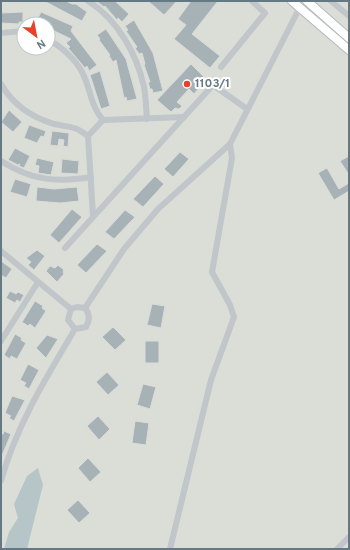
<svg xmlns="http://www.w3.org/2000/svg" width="350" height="550" font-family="Overpass,sans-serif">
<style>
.green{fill:#daded6;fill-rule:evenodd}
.water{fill:#b6c6c8}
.building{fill:#a7b2b7;stroke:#dbdbd9}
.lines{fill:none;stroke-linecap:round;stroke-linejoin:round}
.major-casing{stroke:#b4babe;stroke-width:10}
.minor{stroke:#c0c6c9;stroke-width:6}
.major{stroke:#fff;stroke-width:8}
.poi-dot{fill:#e84029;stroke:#fff;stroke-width:1.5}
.labels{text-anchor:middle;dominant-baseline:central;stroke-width:4;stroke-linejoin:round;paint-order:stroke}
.poi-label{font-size:12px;font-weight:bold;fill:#647983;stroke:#fff;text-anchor:start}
</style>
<rect width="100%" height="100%" fill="#f9f9f7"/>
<path class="green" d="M 1,1 L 349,1 L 349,549 L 1,549 ZM 24,24 L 48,24 L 48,48 L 24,48 Z"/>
<polygon class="water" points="38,468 43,485 27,549 4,549 9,532 18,518 14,504 27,476"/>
<g class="building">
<polygon points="44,1 66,1 72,4 76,4 87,12 82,21"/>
<polygon points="96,1 115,1 129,14 122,22 118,18 117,20 105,6 104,7"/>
<polygon points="148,1 177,1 164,15"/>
<polygon points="191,1 218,1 192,34 220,56 210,68 174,39 186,25 178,19"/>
<polygon points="23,12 23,22 19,22 19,24 1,23 1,13"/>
<polygon points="41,12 73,26 71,31 97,65 89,71 87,66 85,68 68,48 70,47 66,43 71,39 48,28 48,24 35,24"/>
<polygon points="134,20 153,53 163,91 153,93 152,89 150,89 148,82 150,82 144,65 145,64 142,53 139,54 135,48 137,47 126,31 128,30 125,26"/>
<polygon points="106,29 126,59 137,99 127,101 126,97 124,98 116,60 113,62 109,56 110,55 99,40 100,39 97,35"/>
<polygon points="191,64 206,79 194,94 189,89 177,102 182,106 179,109 175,108 171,112 157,100"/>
<polygon points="100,71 110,106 101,109 90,75"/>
<polygon points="9,110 22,122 13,132 1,122"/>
<polygon points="29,125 46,131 44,137 41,136 37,143 24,138"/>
<polygon points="52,131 69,133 68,147 63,146 64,140 59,139 58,146 50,145"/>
<polygon points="15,148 30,156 24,168 19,166 20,164 18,165 8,160"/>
<polygon points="180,152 189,159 173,177 164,169"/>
<polygon points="349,156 349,175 340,161"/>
<polygon points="37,158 54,162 51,175 38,173 39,166 35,165"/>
<polygon points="62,159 79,161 78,174 61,173"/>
<polygon points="327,168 339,189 349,183 349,191 334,200 318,173"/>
<polygon points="155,176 164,184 143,207 133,199"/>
<polygon points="15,179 31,184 27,197 10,192"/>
<polygon points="37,187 54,189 77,187 79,201 60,203 36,201"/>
<polygon points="72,209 82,217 59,243 50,235"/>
<polygon points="125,210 135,217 114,239 105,232"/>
<polygon points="97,244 107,251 86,273 77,265"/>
<polygon points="37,250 45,256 34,270 28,265 31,262 26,258"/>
<polygon points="1,261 12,269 6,278 1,275"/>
<polygon points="58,265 64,270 63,272 64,274 57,282 46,271 50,266 55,268"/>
<polygon points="10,291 16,294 18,292 24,295 20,302 17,300 15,303 6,298"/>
<polygon points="35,301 43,306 42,308 46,311 35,328 30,324 28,326 22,322"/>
<polygon points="152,304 165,306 161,328 147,325"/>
<polygon points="113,327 126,340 115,350 102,337"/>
<polygon points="15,334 22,338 21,340 26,343 17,359 11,356 10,359 4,355"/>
<polygon points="47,335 58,339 46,358 36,348"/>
<rect x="145" y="341" width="14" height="22"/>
<polygon points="28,364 39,370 29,389 24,386 26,383 20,380"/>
<polygon points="107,372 119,385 108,395 96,382"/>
<polygon points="143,384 156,387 150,409 137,405"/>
<polygon points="12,396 25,400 14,421 9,418 11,416 5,413"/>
<polygon points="98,416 110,429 99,440 87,426"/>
<polygon points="135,421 149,423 146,445 132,443"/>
<polygon points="4,431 11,434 1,458 1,434 3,434"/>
<polygon points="88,458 101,472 90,482 78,468"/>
<polygon points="78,500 90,513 79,523 67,510"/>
</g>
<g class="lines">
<g class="major-casing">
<g id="major">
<polyline points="292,1 349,50"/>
<polyline points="307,1 349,38"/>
</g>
</g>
<g class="minor">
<path d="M 88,1 C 117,19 137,54 144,87 C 146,97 146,108 147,119"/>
<polyline points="331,1 349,16"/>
<polyline points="1,33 24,31"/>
<path d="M 48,40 C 60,45 76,60 82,72 C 91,89 90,105 103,120"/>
<polyline points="221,67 265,13 252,1"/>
<path d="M 1,84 C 13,105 31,117 54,124 C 72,128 73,125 88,136"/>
<path d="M 1,161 C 31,180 56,183 91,177"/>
<polyline points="93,216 88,136 103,120 184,117"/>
<polyline points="65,248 213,85 247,109"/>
<polyline points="1,251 71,309"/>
<polyline points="75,329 68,320 71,309 77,307 85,308 124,249 158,209 230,144 300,7"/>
<polyline points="1,341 38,282"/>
<path d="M 1,481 C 16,426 46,378 75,329 L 86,327 C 90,320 90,314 85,308"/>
<polyline points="170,549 211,380 234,317 230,305 212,272 232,158 230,144"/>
<polyline points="337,549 349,537"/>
</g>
<use href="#major" class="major"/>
</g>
<circle class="poi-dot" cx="187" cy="84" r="4"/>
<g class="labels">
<g class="poi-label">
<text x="195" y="84">1103/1</text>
</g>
</g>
<rect width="350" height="550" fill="none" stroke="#647983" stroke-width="4"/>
<g transform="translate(36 36) rotate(148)"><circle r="19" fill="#ffffff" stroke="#c1c9cd"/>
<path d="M0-3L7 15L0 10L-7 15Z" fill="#e84029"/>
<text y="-6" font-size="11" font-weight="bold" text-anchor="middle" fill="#647983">N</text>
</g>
</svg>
